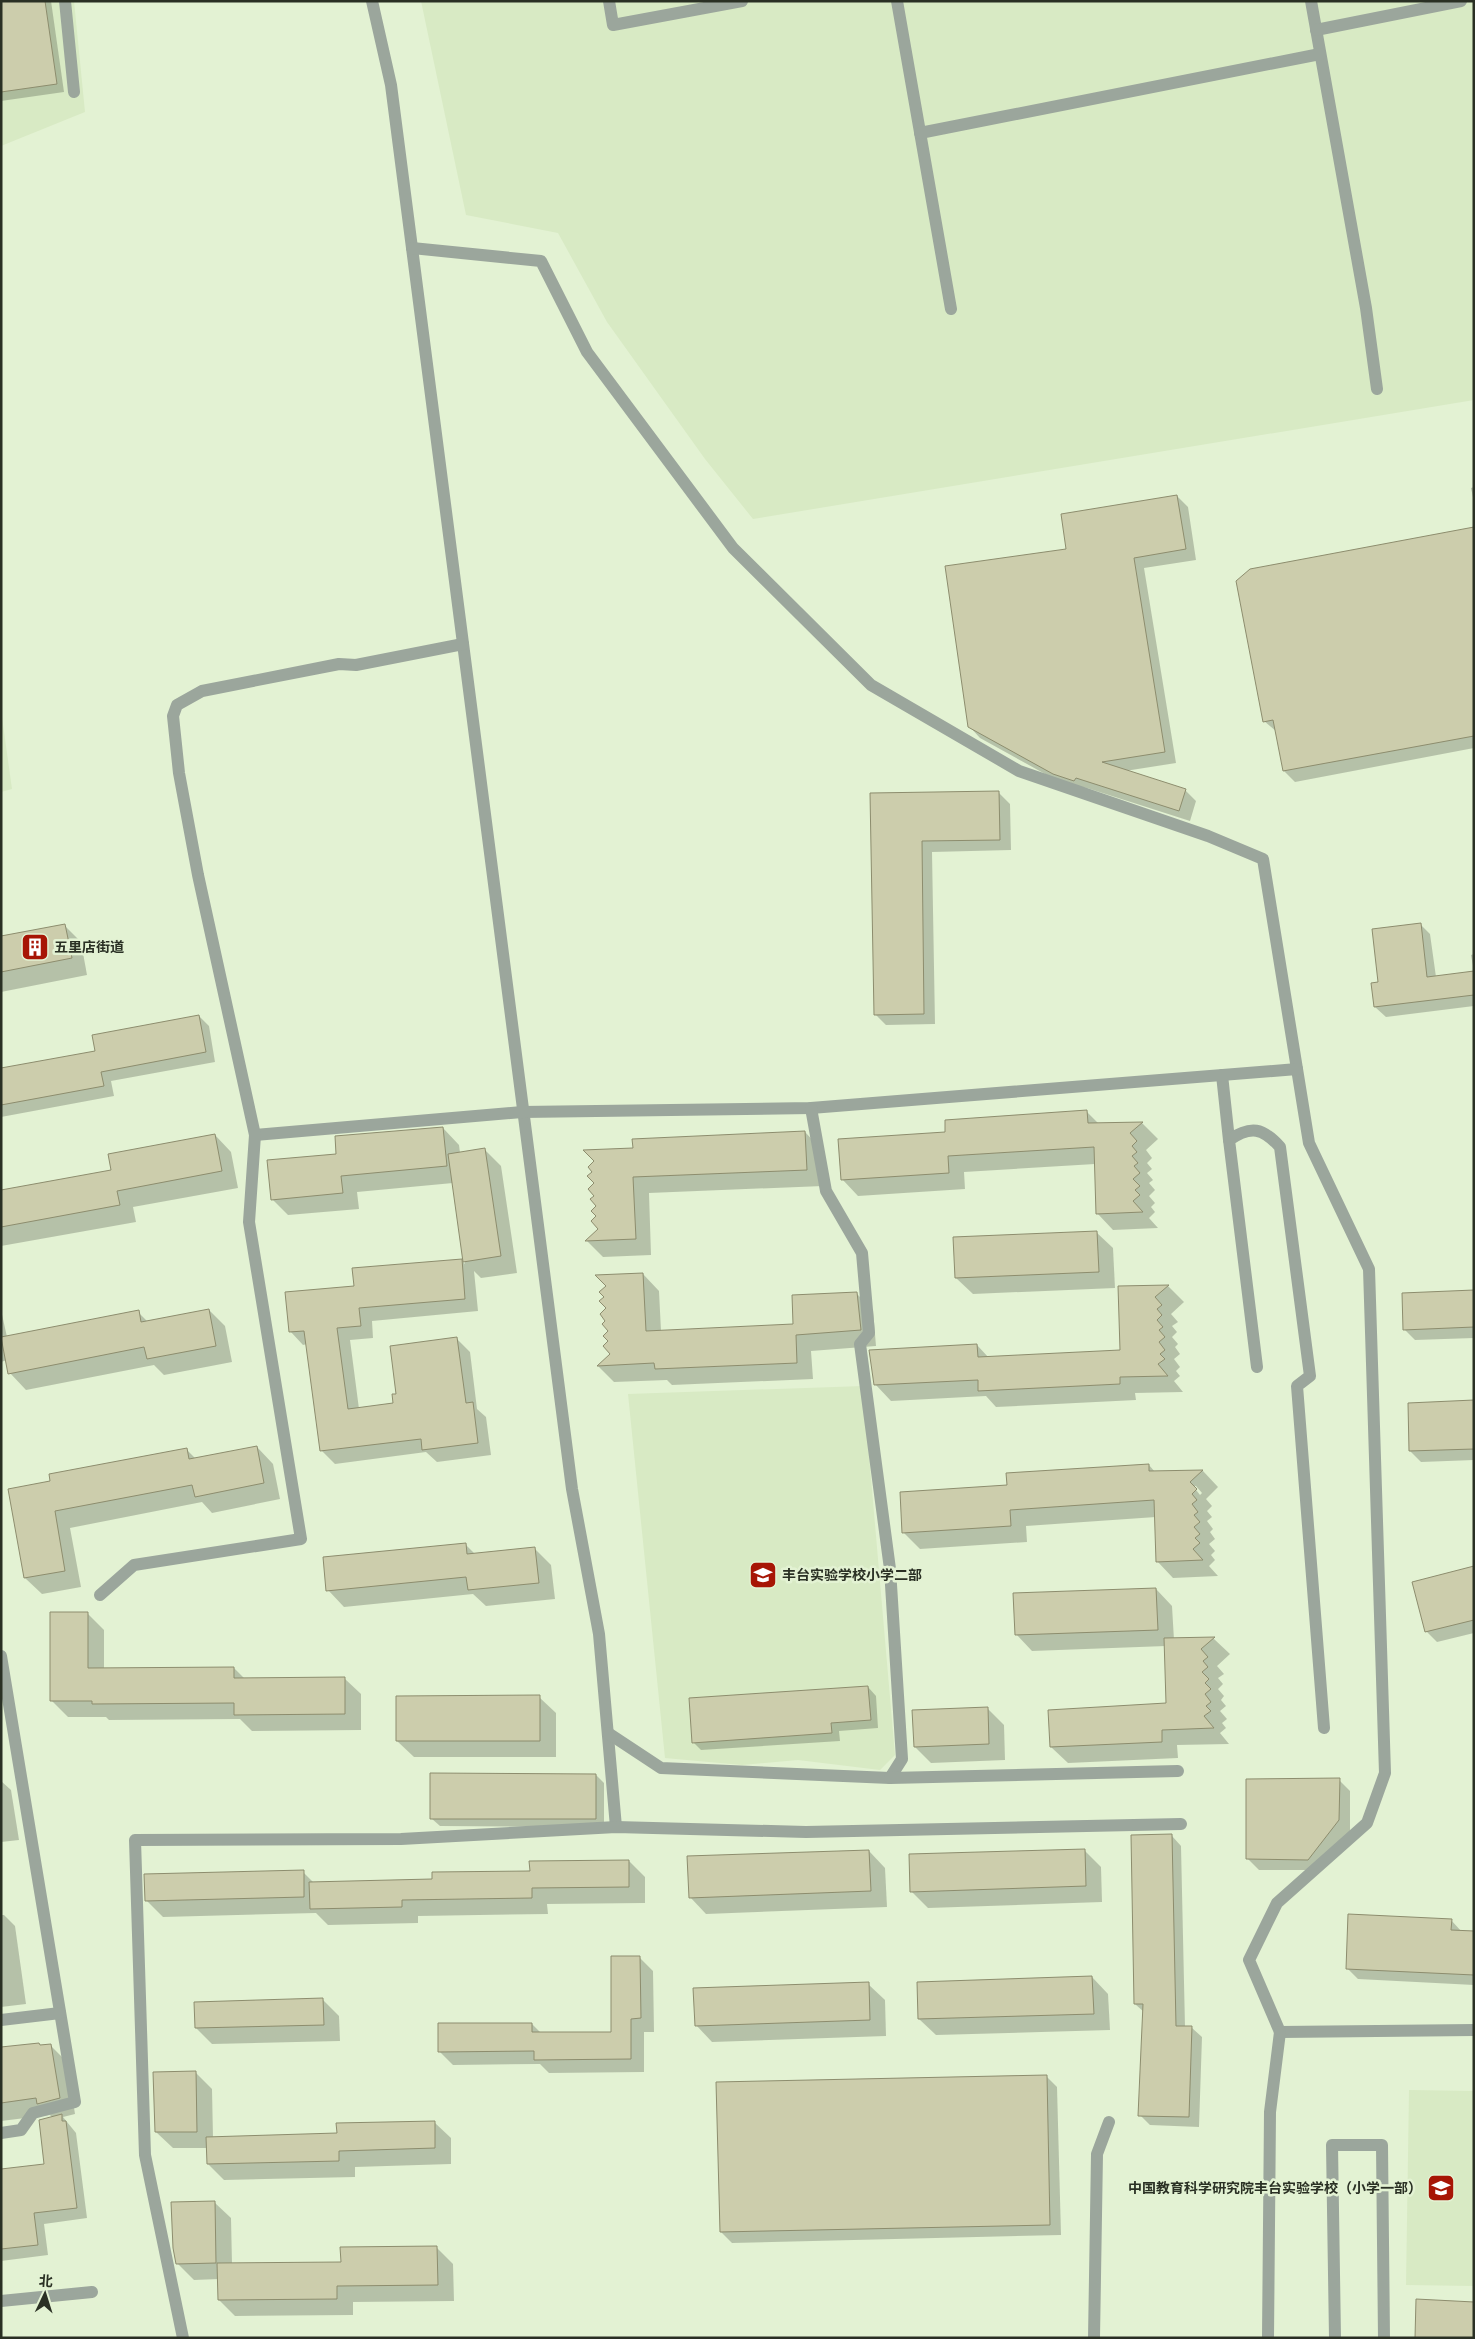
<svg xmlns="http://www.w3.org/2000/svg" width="1475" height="2339" font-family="Merriweather,'Noto Sans SC',serif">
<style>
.built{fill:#d8eac4}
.shadow{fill:#0003;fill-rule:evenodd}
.building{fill:#cccdac;stroke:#8d8d6e}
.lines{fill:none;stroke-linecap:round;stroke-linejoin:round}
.minor{stroke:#9ba69c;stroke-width:12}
.labels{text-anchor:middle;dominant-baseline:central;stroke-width:5;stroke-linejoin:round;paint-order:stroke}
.poi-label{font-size:14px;font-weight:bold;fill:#2a3024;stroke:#e3f2d3;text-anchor:start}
</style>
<rect width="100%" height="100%" fill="#e3f2d3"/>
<g class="built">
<polygon points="1,1 74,1 85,112 1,146"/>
<polygon points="421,1 1474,1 1474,400 753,519 705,459 607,322 558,233 466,215"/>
<polygon points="1,710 12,789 1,792"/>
<polygon points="863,1386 895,1755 880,1770 798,1760 742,1765 665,1758 628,1394"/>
<polygon points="1409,2090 1474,2091 1474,2286 1406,2285"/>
</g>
<g class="shadow">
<polygon points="1,1 51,1 64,92 1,101"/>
<polygon points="1474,487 1474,502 1471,488"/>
<polygon points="1177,496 1188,507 1196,560 1144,568 1176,763 1125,771 1185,790 1196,801 1190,821 1087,788 1065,785 980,738 969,726 1068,550"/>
<polygon points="1474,528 1474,748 1295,782 1284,771 1277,732 1264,721"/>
<polygon points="999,793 1010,804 1011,850 932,852 935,1024 886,1025 875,1014 871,794"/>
<polygon points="1420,924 1430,934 1436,977 1474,972 1474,1006 1386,1017 1375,1007"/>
<polygon points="64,925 81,942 87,975 1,992 1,937"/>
<polygon points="1474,954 1474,971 1471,955"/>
<polygon points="199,1016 209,1026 215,1062 111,1081 114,1096 1,1117 1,1069 96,1052"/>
<polygon points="1087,1112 1099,1124 1142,1123 1158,1139 1146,1150 1152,1158 1147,1163 1152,1169 1147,1173 1153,1180 1149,1183 1155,1190 1149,1196 1155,1203 1151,1207 1155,1212 1149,1218 1158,1228 1113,1230 1097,1213 1095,1164 964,1172 965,1189 858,1196 842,1179 947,1133"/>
<polygon points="443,1128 459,1145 460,1153 485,1150 501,1166 517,1273 481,1278 474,1271 478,1311 372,1321 373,1338 350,1340 359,1409 395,1404 398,1395 457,1339 470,1352 477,1409 486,1417 491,1455 437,1462 426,1452 335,1464 322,1451 307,1344 303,1345 290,1331 356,1287 461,1260 465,1264 453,1183 357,1192 359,1209 288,1215 272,1199 337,1155"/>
<polygon points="805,1132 821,1149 823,1186 649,1193 651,1255 603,1257 587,1241 600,1229 598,1216 634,1149"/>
<polygon points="215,1135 231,1152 238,1188 133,1207 136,1222 1,1246 1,1191 112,1171"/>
<polygon points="1096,1232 1113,1248 1115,1288 973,1294 956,1278"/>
<polygon points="643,1274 659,1291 661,1331 794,1326 857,1294 873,1310 876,1346 811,1351 813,1379 672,1385 667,1380 614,1382 598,1366 612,1354 610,1331"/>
<polygon points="1168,1286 1184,1302 1171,1314 1178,1322 1172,1326 1177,1332 1172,1337 1178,1344 1175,1347 1180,1354 1174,1359 1180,1367 1176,1371 1180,1376 1174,1381 1183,1392 1135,1393 1136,1400 996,1407 986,1396 891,1401 875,1384 977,1345 989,1358 1121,1352 1119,1288"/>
<polygon points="1474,1292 1474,1338 1415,1340 1404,1329"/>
<polygon points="1,1310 7,1337 138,1312 148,1322 209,1310 225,1326 232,1362 164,1375 154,1365 26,1390 10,1373 7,1360 1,1362"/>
<polygon points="1474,1402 1474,1460 1421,1462 1410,1451"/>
<polygon points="257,1447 273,1464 280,1499 212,1513 202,1502 70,1528 81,1587 42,1594 25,1578 52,1482 186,1449 196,1459"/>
<path d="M 1149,1465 L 1155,1472 L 1203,1471 L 1218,1487 L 1206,1499 L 1212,1506 L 1207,1511 L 1212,1517 L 1207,1521 L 1213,1529 L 1210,1532 L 1215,1539 L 1209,1544 L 1215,1551 L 1211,1555 L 1215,1560 L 1209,1566 L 1218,1576 L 1173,1578 L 1157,1561 L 1156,1517 L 1026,1526 L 1027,1542 L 920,1549 L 904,1533 L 1008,1487 ZM 1193,1486 L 1196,1486 L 1202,1493 L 1200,1495 Z"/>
<polygon points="465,1544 476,1555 535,1549 551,1565 555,1599 486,1606 473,1594 344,1607 328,1590"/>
<polygon points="1474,1568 1474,1633 1437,1642 1426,1631"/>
<polygon points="1156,1589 1172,1606 1174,1640 1214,1639 1230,1654 1217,1666 1224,1674 1218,1678 1223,1684 1218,1689 1224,1696 1221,1700 1226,1706 1220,1711 1227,1719 1222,1723 1226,1728 1220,1733 1229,1744 1177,1745 1178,1758 1068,1763 1051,1747 1167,1705 1166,1646 1032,1651 1016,1634"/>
<polygon points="87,1613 104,1630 104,1669 234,1668 245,1679 344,1678 361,1694 361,1730 252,1731 240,1719 109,1720 106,1717 68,1717 51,1700"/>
<polygon points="868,1687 876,1696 878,1728 839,1731 840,1741 701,1750 693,1742"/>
<polygon points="539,1697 556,1713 556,1757 414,1757 397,1741"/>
<polygon points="987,1708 1004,1725 1005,1760 931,1763 915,1747"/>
<polygon points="596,1775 604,1783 604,1827 440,1826 431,1818"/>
<polygon points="1339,1780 1350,1791 1350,1832 1319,1870 1259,1870 1248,1859"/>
<polygon points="1,1781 11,1790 19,1840 1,1842"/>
<polygon points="1172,1836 1181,1846 1185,2027 1192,2028 1202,2037 1199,2127 1150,2125 1140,2115 1144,2012 1135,2004"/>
<polygon points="1084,1850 1101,1867 1102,1902 928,1908 912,1892"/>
<polygon points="869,1851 885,1868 887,1907 706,1914 690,1897"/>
<polygon points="629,1861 645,1877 645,1903 547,1904 548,1914 418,1916 418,1923 328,1925 316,1913 163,1917 146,1900 303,1872 315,1884 433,1880"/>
<polygon points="1,1915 4,1915 15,1926 26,2004 1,2007"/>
<polygon points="1451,1920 1462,1932 1474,1932 1474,1985 1358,1979 1347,1968"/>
<polygon points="640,1958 653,1971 654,2032 644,2032 644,2072 549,2073 540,2064 453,2065 439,2051 532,2024 541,2033 612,2033"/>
<polygon points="1092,1977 1108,1994 1110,2030 936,2035 919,2019"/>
<polygon points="868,1984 885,2000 886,2036 712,2042 696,2025"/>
<polygon points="323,2000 339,2016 340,2041 212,2044 196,2028"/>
<polygon points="51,2046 67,2062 75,2114 63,2117 76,2133 87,2218 44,2224 48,2255 1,2261 1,2170 45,2165 53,2118 50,2115 1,2121 1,2048"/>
<polygon points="196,2073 212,2089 213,2138 338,2134 434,2122 451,2138 451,2164 355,2167 355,2177 224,2180 208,2164 208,2148 173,2148 156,2132"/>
<polygon points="1046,2076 1057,2087 1061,2235 732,2243 721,2232"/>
<polygon points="214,2202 231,2218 232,2264 342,2263 437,2248 453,2264 454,2301 353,2302 353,2315 235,2316 219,2300 219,2279 194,2280 177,2263"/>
</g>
<g class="building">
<polygon points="1,1 45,1 57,84 1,92"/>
<polygon points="1177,495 1186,549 1134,558 1165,752 1102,762 1186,789 1179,811 1076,778 1074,781 1053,774 968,727 945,566 1066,549 1061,514"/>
<polygon points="1474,527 1474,736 1283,771 1273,720 1263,722 1236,581 1250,569"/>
<polygon points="999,791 1000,840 922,841 924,1014 874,1015 870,793"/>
<polygon points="1421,923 1427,977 1474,971 1474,995 1374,1007 1371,983 1378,982 1372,929"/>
<polygon points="65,924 72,958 1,972 1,936"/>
<polygon points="199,1015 206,1052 101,1072 104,1086 1,1105 1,1068 95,1051 92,1035"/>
<polygon points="1087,1110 1088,1123 1143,1122 1130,1133 1137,1141 1132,1146 1137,1152 1132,1156 1138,1163 1134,1166 1140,1173 1133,1179 1140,1186 1135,1190 1140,1195 1133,1201 1143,1212 1096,1214 1094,1147 948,1156 949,1173 841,1180 838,1139 945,1132 945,1120"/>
<polygon points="443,1127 447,1166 341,1176 343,1193 271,1200 267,1160 336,1154 335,1136"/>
<polygon points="805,1131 807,1170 633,1177 636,1239 585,1241 598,1229 591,1221 596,1216 591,1211 596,1206 590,1199 594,1196 588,1189 594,1183 587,1176 592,1172 588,1167 594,1161 583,1150 633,1148 632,1139"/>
<polygon points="215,1134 222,1171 117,1191 120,1205 1,1227 1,1190 111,1170 108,1154"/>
<polygon points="485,1148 501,1256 463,1262 448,1154"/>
<polygon points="1097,1231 1099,1272 955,1278 953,1237"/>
<polygon points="462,1259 465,1299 359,1308 361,1326 337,1328 348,1409 393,1403 392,1394 396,1394 390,1346 457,1337 466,1403 473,1402 478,1443 422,1450 421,1439 320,1451 304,1331 289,1332 285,1292 354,1286 352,1268"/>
<polygon points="643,1273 646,1331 793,1324 792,1295 857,1292 861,1330 796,1335 797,1363 655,1369 654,1363 597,1366 610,1354 603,1346 608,1341 603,1336 608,1331 602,1324 605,1321 600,1314 606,1308 599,1301 604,1297 599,1292 606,1286 595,1275"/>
<polygon points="1169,1285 1155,1297 1162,1305 1157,1309 1162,1315 1157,1320 1163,1327 1159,1330 1165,1337 1159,1342 1165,1350 1160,1354 1165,1359 1158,1364 1168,1376 1120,1377 1120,1384 978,1391 978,1380 874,1385 869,1350 977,1344 978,1357 1120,1350 1118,1286"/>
<polygon points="1474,1290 1474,1327 1403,1330 1402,1293"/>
<polygon points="209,1309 216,1346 147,1359 144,1347 8,1374 1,1337 139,1310 141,1322"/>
<polygon points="1474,1400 1474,1449 1409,1451 1408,1403"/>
<polygon points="257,1446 264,1483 195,1497 192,1485 55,1511 65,1571 24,1578 8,1489 50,1481 49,1474 187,1448 189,1459"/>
<polygon points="1149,1464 1149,1471 1203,1470 1190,1482 1197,1489 1192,1494 1197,1500 1192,1504 1198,1512 1194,1515 1200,1522 1194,1527 1200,1534 1195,1538 1200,1543 1193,1549 1203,1560 1156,1562 1154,1500 1010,1510 1011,1526 902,1533 900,1492 1007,1485 1006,1473"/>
<polygon points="466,1543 467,1554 535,1547 539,1583 468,1590 466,1577 326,1591 323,1557"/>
<polygon points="1474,1566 1474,1620 1425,1632 1412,1582"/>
<polygon points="1156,1588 1158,1630 1015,1635 1013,1593"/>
<polygon points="50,1612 88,1612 88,1668 234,1667 234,1678 345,1677 345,1714 234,1715 234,1703 92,1704 92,1701 50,1701"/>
<polygon points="1215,1637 1201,1649 1208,1657 1203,1661 1208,1667 1202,1672 1209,1679 1205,1683 1211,1689 1205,1694 1211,1702 1206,1706 1211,1711 1204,1716 1214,1728 1162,1730 1162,1742 1050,1747 1048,1710 1166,1703 1164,1638"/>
<polygon points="868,1686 871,1720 831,1723 832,1733 692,1743 689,1698"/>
<polygon points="540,1695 540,1741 396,1741 396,1696"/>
<polygon points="988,1707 989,1744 914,1747 912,1710"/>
<polygon points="430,1773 596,1774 596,1819 430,1819"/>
<polygon points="1340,1778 1339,1820 1308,1860 1246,1859 1246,1779"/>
<polygon points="1172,1834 1176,2026 1192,2026 1189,2117 1138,2116 1143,2004 1134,2004 1131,1835"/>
<polygon points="1085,1849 1086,1886 910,1892 909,1854"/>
<polygon points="869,1850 871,1891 689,1898 687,1856"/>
<polygon points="629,1860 629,1887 532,1888 532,1898 402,1900 402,1907 310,1909 309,1882 432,1879 432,1872 530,1871 529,1861"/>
<polygon points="304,1870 304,1897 145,1901 144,1874"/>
<polygon points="1348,1914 1452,1919 1451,1930 1474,1931 1474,1975 1346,1969"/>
<polygon points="611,1956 640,1956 641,2018 631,2019 631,2059 534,2060 534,2051 438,2052 438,2023 532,2023 532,2032 611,2032"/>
<polygon points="1092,1976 1094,2014 918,2019 917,1982"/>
<polygon points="869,1982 870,2020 695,2026 693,1988"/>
<polygon points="323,1998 324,2025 195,2028 194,2002"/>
<polygon points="39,2043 40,2045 51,2044 60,2098 37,2104 36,2098 1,2103 1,2047"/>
<polygon points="196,2071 197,2132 155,2132 153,2072"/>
<polygon points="1047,2075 1050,2225 720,2232 716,2082"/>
<polygon points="62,2114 62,2121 66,2121 77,2208 34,2213 38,2245 1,2249 1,2169 44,2164 39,2120"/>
<polygon points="435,2121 435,2148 339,2151 339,2161 207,2164 206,2137 337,2133 336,2123"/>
<polygon points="215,2201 216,2263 176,2264 173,2248 171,2202"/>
<polygon points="437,2246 438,2285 337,2286 337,2299 218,2300 217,2263 341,2262 340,2247"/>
<polygon points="1416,2299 1474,2302 1474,2338 1415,2338"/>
</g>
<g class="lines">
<g class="minor">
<polyline points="65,1 74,92"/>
<polyline points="372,1 391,85 572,1489 599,1634 616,1827"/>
<polyline points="609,1 613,25 742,1"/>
<polyline points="897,1 951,309"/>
<polyline points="1311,1 1366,308 1377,389"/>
<polyline points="1316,30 1461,1"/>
<polyline points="920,133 1320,54"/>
<polyline points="412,248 541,261 587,352 733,548 871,685 1019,771 1208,836 1263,859 1309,1143 1369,1269 1385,1773 1367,1823 1277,1903 1249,1960 1280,2032 1474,2030"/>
<polyline points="1222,1075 1229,1140"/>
<polyline points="255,1135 522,1112 811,1108 1297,1069"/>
<path d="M 1257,1367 L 1229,1140 C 1251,1125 1263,1128 1280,1147 L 1310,1376 L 1297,1386 L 1324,1728"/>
<polyline points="100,1595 134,1565 301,1539 249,1222 255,1135 198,875 179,773 173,716 177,705 202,691 339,664 356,665 463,644"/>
<polyline points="1,1656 75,2102 33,2113 21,2130 1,2133"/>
<polyline points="608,1733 661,1768 890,1778 902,1759 890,1569 860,1344 869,1333 862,1253 826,1191 811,1108"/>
<polyline points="890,1778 1178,1771"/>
<polyline points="1,2020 60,2013"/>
<polyline points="1,2301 92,2292"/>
<polyline points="183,2338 145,2155 135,1840 401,1839 616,1827 806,1832 1181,1824"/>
<polyline points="1094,2338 1097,2154 1109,2122"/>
<polyline points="1268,2338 1270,2112 1280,2032"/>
<polyline points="1335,2338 1332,2145 1382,2145 1384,2338"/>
</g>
</g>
<defs>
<g id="building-square" transform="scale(1.4375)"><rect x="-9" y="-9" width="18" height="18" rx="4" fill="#a71505" stroke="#e3f2d3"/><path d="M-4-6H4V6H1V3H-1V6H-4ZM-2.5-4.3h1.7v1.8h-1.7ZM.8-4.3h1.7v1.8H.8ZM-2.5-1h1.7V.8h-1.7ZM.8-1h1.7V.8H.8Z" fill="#fff"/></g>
<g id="school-square" transform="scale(1.4375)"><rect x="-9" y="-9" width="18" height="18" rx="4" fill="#a71505" stroke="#e3f2d3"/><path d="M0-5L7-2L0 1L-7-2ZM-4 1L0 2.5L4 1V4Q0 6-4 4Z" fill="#fff"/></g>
</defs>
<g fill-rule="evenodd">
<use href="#building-square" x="35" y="947"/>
<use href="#school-square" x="763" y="1575"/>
<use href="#school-square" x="1441" y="2188"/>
</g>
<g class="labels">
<g class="poi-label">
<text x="54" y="947">五里店街道</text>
<text x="782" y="1575">丰台实验学校小学二部</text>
<text x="1422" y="2188" text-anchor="end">中国教育科学研究院丰台实验学校（小学一部）</text>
</g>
</g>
<rect width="1475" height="2339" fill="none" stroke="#2a3024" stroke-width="5"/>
<g transform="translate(45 2294) rotate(4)" stroke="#e3f2d3" stroke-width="4" paint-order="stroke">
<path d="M0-4L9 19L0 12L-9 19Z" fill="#2a3024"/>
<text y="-8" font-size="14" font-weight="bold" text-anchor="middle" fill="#2a3024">北</text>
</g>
</svg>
